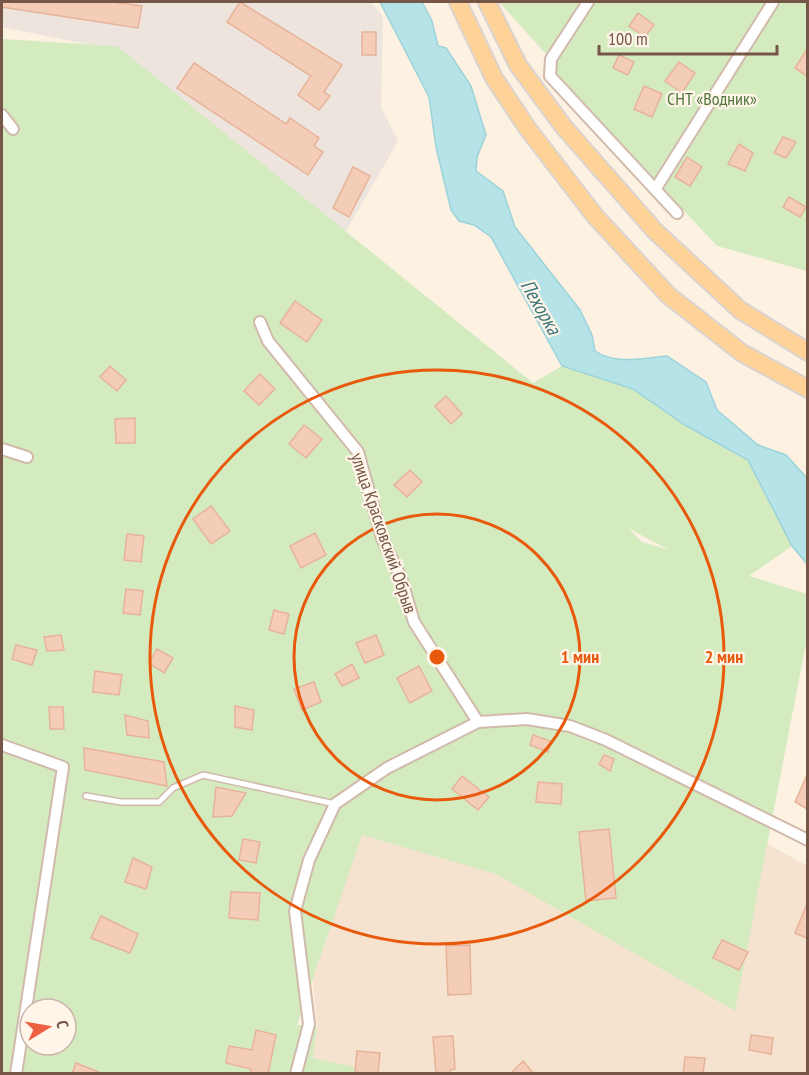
<svg xmlns="http://www.w3.org/2000/svg" width="809" height="1075" font-family="'PT Sans Narrow',sans-serif">
<style>
.residential{fill:#f5e3d0}
.industrial{fill:#ece4dd}
.green{fill:#d4ebc0;fill-rule:evenodd}
.water{fill:#b6e3e7;stroke:#9cd3da;stroke-width:1.5}
.building{fill:#f4cdb9;stroke:#e7b398;stroke-width:1.5}
.lines{fill:none;stroke-linecap:round;stroke-linejoin:round}
.lane-casing{stroke:#d1baab;stroke-width:8}
.street-casing{stroke:#d1baab;stroke-width:14}
.primary-casing{stroke:#dbd3cf;stroke-width:20}
.lane{stroke:#fff;stroke-width:5}
.street{stroke:#fff;stroke-width:10}
.primary{stroke:#ffd398;stroke-width:16}
.ring{fill:none;stroke:#e8590c;stroke-width:3}
.labels{text-anchor:middle;dominant-baseline:central;stroke-width:4.5;stroke-linejoin:round;paint-order:stroke}
.park-label{font-size:18px;fill:#50763c;stroke:#fff5e9}
.street-label{font-size:18px;fill:#765647;stroke:#fff5e9}
.water-label{font-size:20px;font-style:italic;fill:#3a757c;stroke:#fff5e9}
.centre{fill:#e8590c;stroke:#fff5e9;stroke-width:3}
.ring-label{font-size:18px;text-anchor:middle;font-weight:bold;fill:#e8590c;stroke:#fff5e9;stroke-width:4.5;stroke-linejoin:round;paint-order:stroke}
</style>
<rect width="100%" height="100%" fill="#fdf1e2"/>
<polygon class="residential" points="652,777 807,866 807,1073 310,1073 317,1026 305,897 349,800"/>
<polygon class="industrial" points="2,2 371,2 383,17 381,107 398,141 344,235 121,51 2,27"/>
<g class="green">
<polygon points="499,2 807,2 807,271 717,246 557,75 546,54"/>
<path d="M 2,39 L 117,46 L 533,383 L 562,366 L 633,389 L 685,425 L 748,461 L 792,546 L 749,576 L 807,594 L 808,633 L 735,1011 L 496,874 L 362,835 L 297,1025 L 317,1026 L 313,1058 L 382,1073 L 2,1073 ZM 628,528 L 669,550 L 642,542 ZM 30,1009 L 66,1009 L 66,1045 L 30,1045 Z"/>
</g>
<path class="water" d="M 380,2 L 422,2 L 432,21 L 438,46 L 446,48 L 471,86 L 486,135 L 477,157 L 476,171 L 503,191 L 515,227 L 580,310 L 592,335 L 595,351 C 616,365 643,358 667,356 L 706,382 L 717,410 L 758,445 L 786,455 L 805,476 L 808,479 L 807,564 L 792,546 L 748,460 L 685,425 L 633,389 L 562,366 L 491,237 L 474,225 L 459,221 L 451,210 L 436,147 L 429,97 Z"/>
<g class="building">
<polygon points="2,2 112,2 142,6 138,28 2,7"/>
<polygon points="240,2 342,65 324,92 330,96 319,110 298,95 311,76 227,22"/>
<polygon points="638,13 654,25 645,37 629,26"/>
<rect x="362" y="32" width="14" height="23"/>
<polygon points="807,49 807,76 795,68"/>
<polygon points="619,55 634,62 628,75 613,68"/>
<polygon points="679,62 695,73 682,93 665,81"/>
<polygon points="194,63 286,124 290,118 319,138 314,146 323,152 308,175 177,88"/>
<polygon points="644,86 662,94 652,117 634,109"/>
<polygon points="783,137 796,142 786,158 774,153"/>
<polygon points="739,144 753,153 745,171 728,164"/>
<polygon points="687,157 702,167 690,186 675,177"/>
<polygon points="353,167 370,176 349,217 333,208"/>
<polygon points="789,197 806,207 800,217 783,207"/>
<polygon points="295,301 322,320 307,342 280,323"/>
<polygon points="110,366 126,380 117,391 100,377"/>
<polygon points="260,374 275,389 259,405 244,391"/>
<polygon points="446,396 462,414 451,424 435,406"/>
<polygon points="135,418 135,443 116,443 115,419"/>
<polygon points="304,425 322,439 306,458 289,444"/>
<polygon points="410,470 422,482 407,497 394,485"/>
<polygon points="211,506 230,531 211,544 193,519"/>
<polygon points="315,533 326,555 301,568 290,546"/>
<polygon points="127,534 144,536 141,562 124,560"/>
<polygon points="126,589 143,591 140,615 123,613"/>
<polygon points="274,610 289,614 284,634 269,630"/>
<polygon points="61,635 64,650 47,651 44,637"/>
<polygon points="376,635 384,655 365,663 356,643"/>
<polygon points="16,645 37,650 32,665 12,659"/>
<polygon points="157,649 173,658 164,673 149,663"/>
<polygon points="352,664 359,678 342,686 335,674"/>
<polygon points="419,666 432,691 410,703 397,678"/>
<polygon points="95,671 122,675 119,695 93,692"/>
<polygon points="314,682 321,702 302,710 294,689"/>
<polygon points="235,706 254,710 252,730 235,727"/>
<polygon points="49,707 63,707 64,729 50,729"/>
<polygon points="125,715 148,721 149,738 127,735"/>
<polygon points="533,735 550,741 548,752 530,745"/>
<polygon points="84,748 164,762 167,786 85,770"/>
<polygon points="604,755 614,759 610,771 599,764"/>
<polygon points="807,775 807,809 795,802"/>
<polygon points="462,776 489,797 478,810 452,789"/>
<polygon points="538,782 562,784 561,804 536,802"/>
<polygon points="216,787 246,793 232,816 213,817"/>
<polygon points="609,829 616,898 586,901 579,832"/>
<polygon points="243,839 260,842 256,863 239,860"/>
<polygon points="133,858 152,867 146,889 125,882"/>
<polygon points="231,892 260,893 258,920 229,918"/>
<polygon points="807,904 807,938 795,933"/>
<polygon points="101,916 138,934 130,953 91,938"/>
<polygon points="722,940 748,952 739,970 713,958"/>
<polygon points="470,945 471,994 448,995 446,946"/>
<polygon points="256,1030 276,1035 268,1074 250,1074 251,1069 226,1063 229,1046 252,1050"/>
<polygon points="751,1035 773,1038 771,1054 749,1050"/>
<polygon points="453,1036 455,1069 450,1070 450,1074 436,1074 433,1037"/>
<polygon points="357,1051 380,1053 378,1074 355,1072"/>
<polygon points="685,1057 705,1058 703,1074 683,1074"/>
<polygon points="523,1061 534,1074 510,1074"/>
<polygon points="76,1063 101,1073 101,1074 72,1074"/>
</g>
<g class="lines">
<g class="lane-casing">
<polyline id="lane" points="86,796 121,802 159,802 173,788 203,775 335,804"/>
</g>
<g class="street-casing">
<g id="street">
<polyline points="588,2 551,59 550,76 677,213"/>
<polyline points="2,115 13,129"/>
<polyline points="656,188 773,2"/>
<polyline points="260,322 268,341 358,452 382,538 401,578 414,622 478,722"/>
<polyline points="2,449 27,457"/>
<polyline points="2,745 63,767 16,1074"/>
<polyline points="296,1074 309,1024 295,911 309,860 335,804 387,768 478,722 527,719 570,726 606,740 808,840"/>
</g>
</g>
<g class="primary-casing">
<g id="primary">
<polyline points="458,2 494,78 528,129 595,216 668,295 742,353 808,389"/>
<polyline points="487,2 518,65 563,126 655,231 740,310 808,352"/>
</g>
</g>
<use href="#lane" class="lane"/>
<use href="#street" class="street"/>
<use href="#primary" class="primary"/>
</g>
<g class="ring">
<circle cx="437" cy="657" r="143"/>
<circle cx="437" cy="657" r="287"/>
</g>
<g class="labels">
<g class="park-label">
<text x="712" y="98">СНТ «Водник»</text>
</g>
<g class="street-label">
<text transform="translate(384 533) rotate(71)">улица Красковский Обрыв</text>
</g>
<g class="water-label">
<text transform="translate(541 307) rotate(60)">Пехорка</text>
</g>
</g>
<circle cx="437" cy="657" r="9" class="centre"/>
<g class="ring-label">
<text x="580" y="663">1 мин</text>
<text x="724" y="663">2 мин</text>
</g>
<rect width="809" height="1075" fill="none" stroke="#765647" stroke-width="6"/>
<g transform="translate(48 1027) rotate(79)"><circle r="28" fill="#fff5e9" stroke="#c8b5a8" stroke-width="1.5"/>
<path d="M0-4.5L10 22L0 15L-10 22Z" fill="#ed6042"/>
<text y="-9" font-size="16" font-weight="bold" text-anchor="middle" fill="#765647">С</text>
</g>
<path d="M599 45v9h178v-9" fill="none" stroke="#765647" stroke-width="3"/>
<text x="608" y="45" font-size="18" fill="#765647" stroke="#fff5e9" stroke-width="4.5" paint-order="stroke">100 m</text>
</svg>
